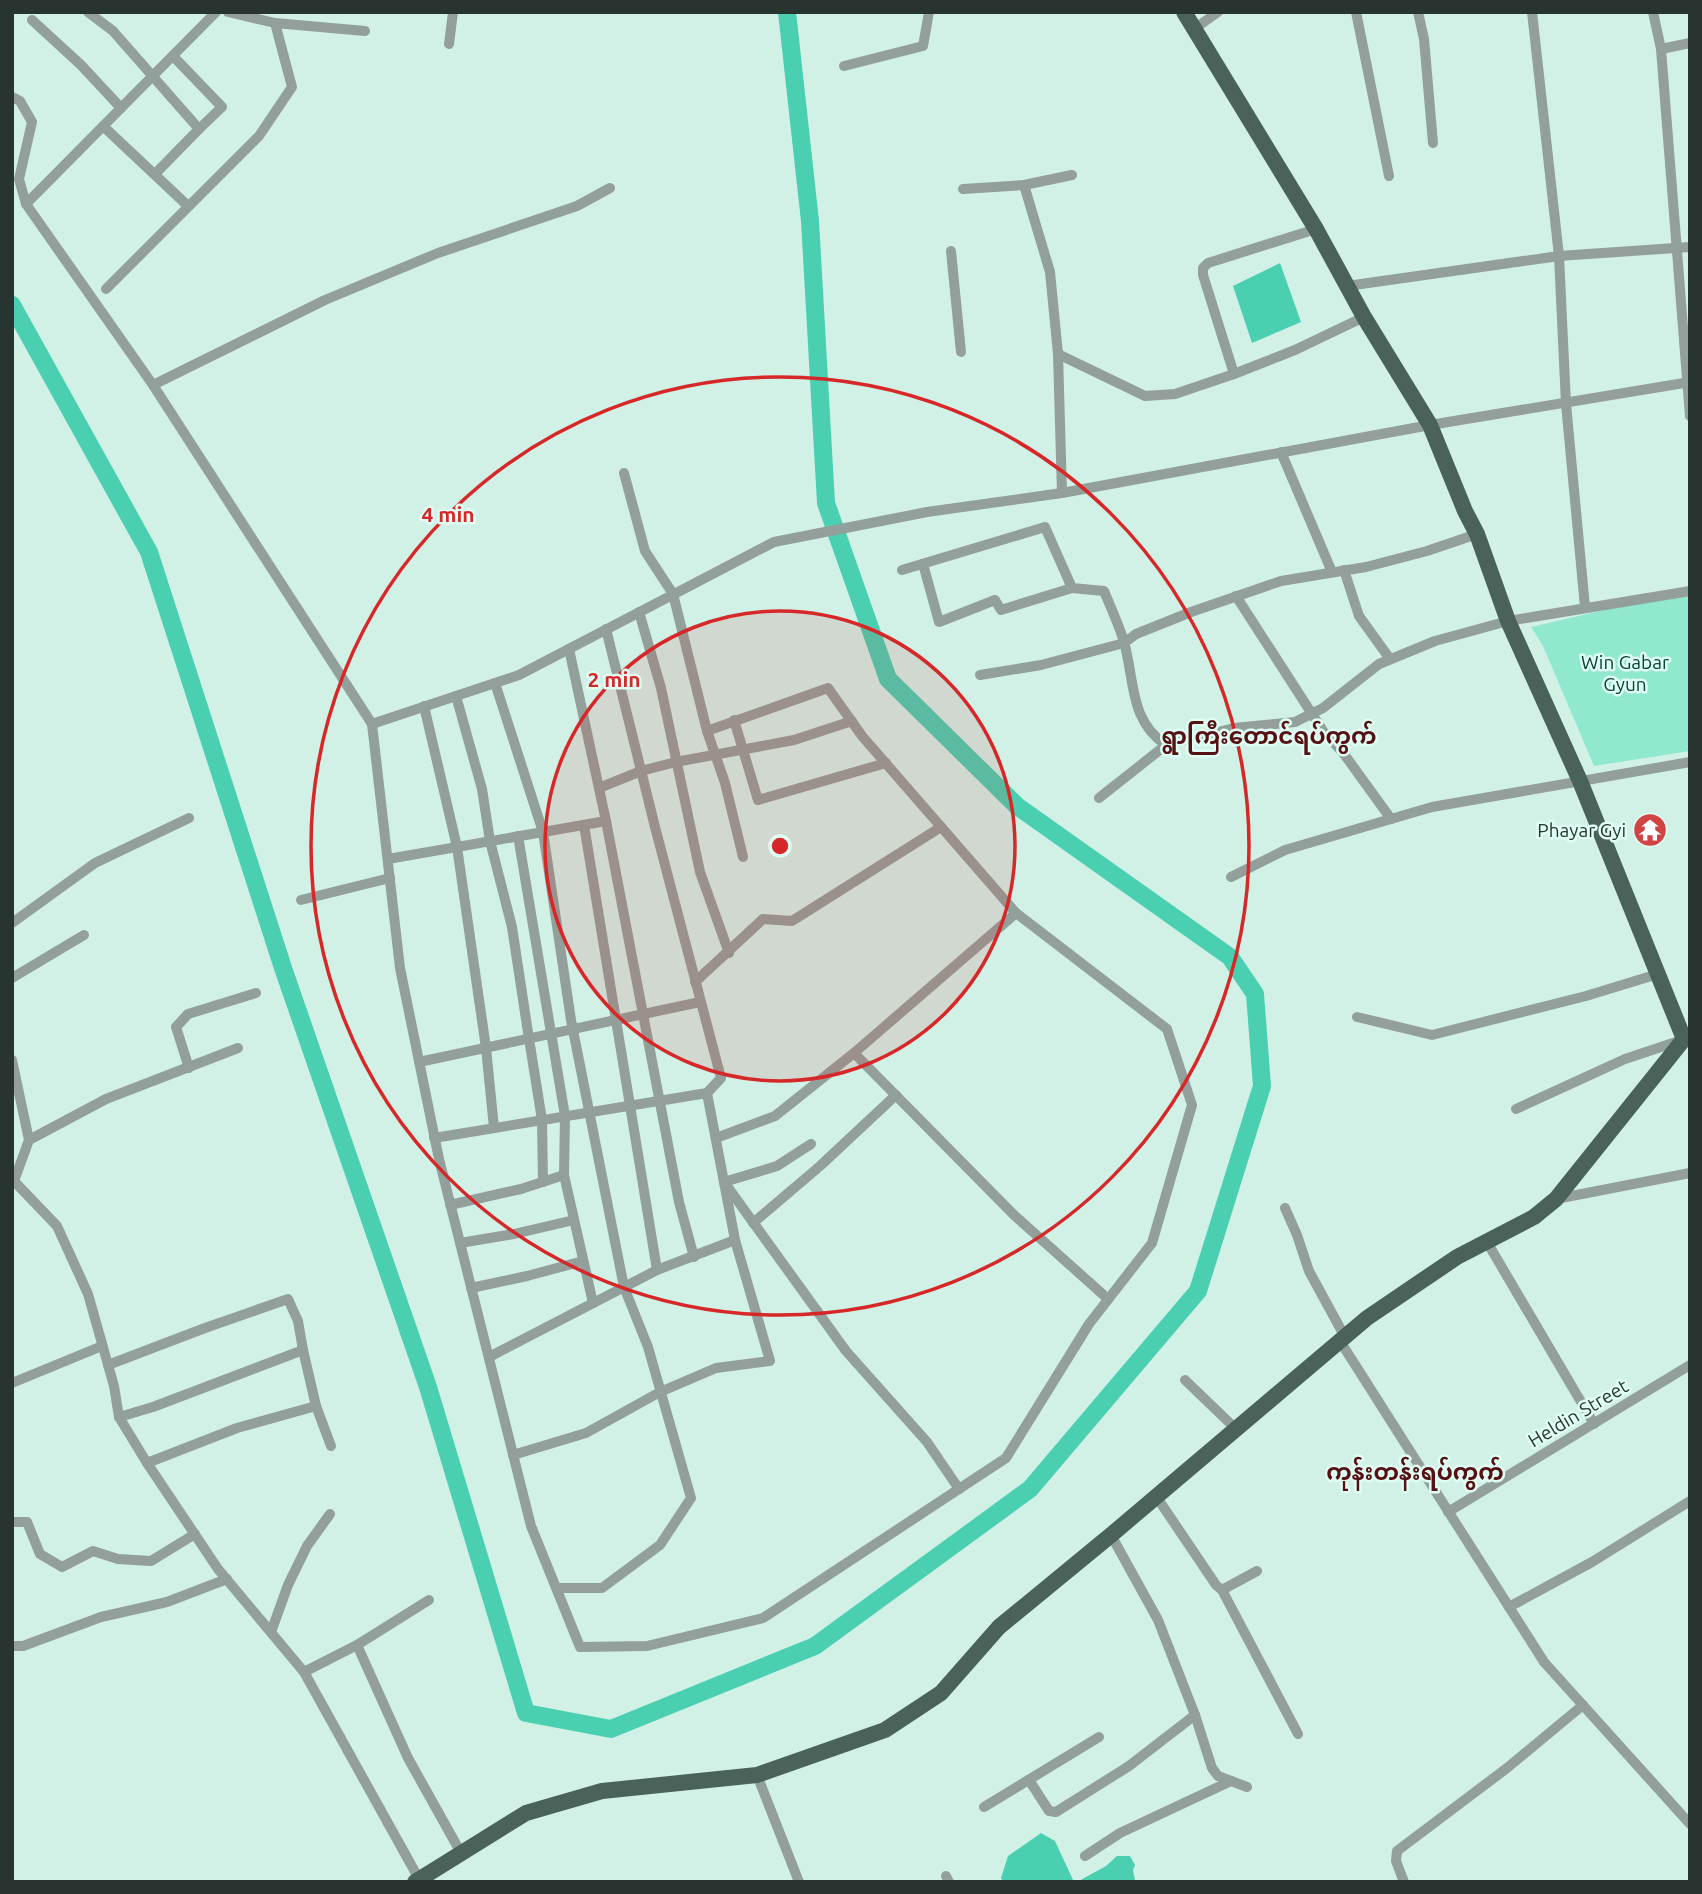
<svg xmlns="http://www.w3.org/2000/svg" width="1702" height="1894" font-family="Ubuntu,'Noto Sans Myanmar',sans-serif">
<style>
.green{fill:#90e8cf}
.water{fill:#4ad0b1}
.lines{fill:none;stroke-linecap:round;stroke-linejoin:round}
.river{stroke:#4ad0b1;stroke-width:18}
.minor{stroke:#929f9a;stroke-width:10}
.primary{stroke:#4a625a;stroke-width:16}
.ring{fill:none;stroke:#d62828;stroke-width:3.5}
.labels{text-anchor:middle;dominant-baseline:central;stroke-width:5;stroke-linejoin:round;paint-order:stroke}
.park-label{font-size:19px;fill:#064336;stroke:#dffef4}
.poi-label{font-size:19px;fill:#283430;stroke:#dffef4;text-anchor:end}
.street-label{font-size:19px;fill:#283430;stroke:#dffef4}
.quarter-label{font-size:23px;font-weight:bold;fill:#561113;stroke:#dffef4}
.centre{fill:#d62828;stroke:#dffef4;stroke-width:3.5}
.ring-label{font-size:21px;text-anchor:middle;font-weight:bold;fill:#d62828;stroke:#dffef4;stroke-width:5;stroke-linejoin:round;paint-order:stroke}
</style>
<rect width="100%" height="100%" fill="#d1f1e7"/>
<polygon class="green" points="1687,591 1690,608 1690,751 1594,766 1543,646 1531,627"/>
<g class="water">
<polygon points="1280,263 1301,322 1252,343 1233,286"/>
<polygon points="1041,1833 1055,1841 1074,1882 1003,1882 1001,1878 1008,1856"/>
<polygon points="1117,1856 1130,1856 1135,1865 1133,1870 1135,1880 1132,1882 1077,1882 1106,1866"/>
</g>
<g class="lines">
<polyline class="river" points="12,305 149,552 283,968 428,1387 526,1713 611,1729 815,1646 1030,1489 1198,1291 1262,1086 1255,994 1230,957 1017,806 888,679 826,503 810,221 787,12"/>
<g class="minor">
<polyline points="88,12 113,31 199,129 155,174"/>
<polyline points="228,12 275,23 365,31"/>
<polyline points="1356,12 1389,176"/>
<polyline points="1418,12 1424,39 1433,143"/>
<polyline points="1532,12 1559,256 1566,404 1585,607"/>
<polyline points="1653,12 1661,49 1690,416"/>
<polyline points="32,20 81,65 121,108"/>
<polyline points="1194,29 1218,12"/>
<polyline points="449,44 453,12"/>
<polyline points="1661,49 1690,43"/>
<polyline points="173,56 222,107 199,129"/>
<polyline points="844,66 923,46 929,12"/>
<polyline points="12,97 20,101 32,122 19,179 26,204 153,385 372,724 400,968 439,1159 531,1526 580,1647 647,1646 763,1618 1006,1458 1089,1324 1152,1243 1192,1105 1167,1029 1016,913 862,736 828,688 707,731"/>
<polyline points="103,126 188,206"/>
<polyline points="1024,185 1050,272 1058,354 1062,493"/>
<polyline points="963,189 1024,185 1072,175"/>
<polyline points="26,204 216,12"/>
<polyline points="951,251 961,352"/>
<polyline points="1347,286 1559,256 1690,247"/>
<polyline points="106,289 259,136 292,87 275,23"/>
<polyline points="1058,354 1145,396 1175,394 1234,374 1295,350 1364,317"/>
<polyline points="1234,374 1203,275 1203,268 1208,263 1316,229"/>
<polyline points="153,385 325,300 438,253 577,206 610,188"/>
<polyline points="1281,452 1332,572"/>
<polyline points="624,473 645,551 673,594 707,731 725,783 743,857"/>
<polyline points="923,564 939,622 995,600 1001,610 1072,588"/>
<path d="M 902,570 L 1045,527 L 1072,588 L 1104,591 C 1111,608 1119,625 1124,642 C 1135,681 1129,720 1166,745"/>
<polyline points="1344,570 1359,616 1390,659"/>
<polyline points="1236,596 1323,731 1344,754 1391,819"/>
<polyline points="639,612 661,688 700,872 729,953"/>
<polyline points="569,649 606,821 679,1202 694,1257"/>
<polyline points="980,675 1041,665 1124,643 1136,634 1191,612 1281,581 1366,567 1427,551 1477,534"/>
<polyline points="495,683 543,832 571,1020 624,1287 648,1347 691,1498 660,1545 602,1588 557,1588"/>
<polyline points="456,696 482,789 490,841 512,927 529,1039"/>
<polyline points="424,706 457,847 486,1048 494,1128"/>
<polyline points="734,720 758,800 886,763"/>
<polyline points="372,724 519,675 774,542 927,512 1062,493 1430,425 1690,382"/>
<polyline points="599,788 641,771 676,762 794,740 852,721"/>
<polyline points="1099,798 1166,745 1234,728 1295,722 1323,708 1379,664 1435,641 1508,621 1690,591"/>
<polyline points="584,825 657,1270"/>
<polyline points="518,836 565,1116 564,1175 593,1303"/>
<polyline points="388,859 606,821"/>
<polyline points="1231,877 1285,850 1432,807 1690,762"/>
<polyline points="301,900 390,878"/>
<polyline points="12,923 95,863 189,818"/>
<polyline points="12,978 84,935"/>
<polyline points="695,982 763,919 792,921 941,827"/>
<polyline points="1357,1017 1432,1035 1586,996 1658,974"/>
<polyline points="530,1045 542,1120 543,1182"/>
<polyline points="854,1053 1016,913"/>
<polyline points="12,1060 29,1140"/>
<polyline points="419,1062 700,1002"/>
<polyline points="189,1068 176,1027 188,1014 256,993"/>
<polyline points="1516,1109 1625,1059 1682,1040"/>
<polyline points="434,1138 707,1093 721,1078 655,827 606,629"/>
<polyline points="716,1138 775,1116 854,1053 1014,1215 1108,1299"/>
<polyline points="811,1144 777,1166 724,1182 846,1351 927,1442 959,1489"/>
<polyline points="12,1179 57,1226 88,1294 114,1386 119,1417 147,1463 218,1569 304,1672 419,1879"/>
<polyline points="14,1181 29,1140 106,1099 238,1048"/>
<polyline points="1556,1199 1690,1173"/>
<polyline points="450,1205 521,1189 564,1175"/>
<polyline points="1285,1208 1297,1235 1309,1271 1345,1337"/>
<polyline points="753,1223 820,1166 896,1095"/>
<polyline points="1487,1242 1594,1424"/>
<polyline points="460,1243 514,1234 574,1220"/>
<polyline points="471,1288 527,1276 583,1261"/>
<polyline points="1340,1341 1544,1662 1690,1824"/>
<polyline points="303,1350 316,1406"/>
<polyline points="489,1357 657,1270 735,1240"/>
<polyline points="108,1365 205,1328 288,1299 298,1321 303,1350 153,1407 119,1417"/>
<polyline points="1185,1380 1236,1429"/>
<polyline points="12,1383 102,1346"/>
<polyline points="513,1455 586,1433 660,1392 716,1368 770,1361 735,1240 707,1093"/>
<polyline points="147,1463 237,1428 316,1406 331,1446"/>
<polyline points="1156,1496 1216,1585 1222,1590 1257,1571"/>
<polyline points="1448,1512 1690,1365"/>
<polyline points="12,1522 27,1522 40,1554 62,1567 93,1551 118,1559 151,1561 195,1534"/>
<polyline points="1111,1535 1158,1620 1195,1715 1212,1768 1218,1776 1247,1787"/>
<polyline points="1222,1590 1298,1734"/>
<polyline points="1509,1607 1592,1562 1690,1501"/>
<polyline points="271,1632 288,1585 307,1546 330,1514"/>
<polyline points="357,1645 408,1758 461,1853"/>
<polyline points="12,1646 23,1646 101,1617 167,1602 227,1579"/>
<polyline points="304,1672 357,1645 429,1600"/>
<polyline points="757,1775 799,1882"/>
<polyline points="1029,1780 1049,1811 1056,1812 1129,1766 1195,1715"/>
<polyline points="984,1807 1099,1737"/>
<polyline points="1085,1856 1120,1833 1231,1781"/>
<polyline points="946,1876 949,1882"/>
<polyline points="1404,1882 1396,1861 1397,1851 1507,1768 1583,1705"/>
</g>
<polyline class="primary" points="415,1882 526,1813 602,1791 757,1775 885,1730 941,1693 999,1627 1111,1535 1367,1318 1457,1257 1534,1217 1556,1199 1684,1039 1580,781 1508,621 1477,534 1465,511 1430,425 1364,317 1316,229 1184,12"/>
</g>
<circle cx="780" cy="846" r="235" fill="#d62828" fill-opacity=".12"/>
<g class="ring">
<circle cx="780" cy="846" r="235"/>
<circle cx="780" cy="846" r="469"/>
</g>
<defs>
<g id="temple-disc" transform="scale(1.75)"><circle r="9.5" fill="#d24344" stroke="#dffef4"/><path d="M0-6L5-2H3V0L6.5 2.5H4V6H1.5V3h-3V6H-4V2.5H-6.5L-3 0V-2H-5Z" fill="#fff"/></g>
</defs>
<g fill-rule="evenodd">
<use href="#temple-disc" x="1650" y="830"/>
</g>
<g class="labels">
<g class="park-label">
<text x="1625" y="662">Win Gabar<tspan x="1625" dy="22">Gyun</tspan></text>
</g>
<g class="poi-label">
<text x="1626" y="830">Phayar Gyi</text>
</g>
<g class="street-label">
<text transform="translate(1578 1413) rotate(-31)">Heldin Street</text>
</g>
<g class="quarter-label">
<text x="1269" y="735">ရွာကြီးတောင်ရပ်ကွက်</text>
<text x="1415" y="1471">ကုန်းတန်းရပ်ကွက်</text>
</g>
</g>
<circle cx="780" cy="846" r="10" class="centre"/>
<g class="ring-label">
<text x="448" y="522">4 min</text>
<text x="614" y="687">2 min</text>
</g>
<rect width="1702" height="1894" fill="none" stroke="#283430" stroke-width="28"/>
</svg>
